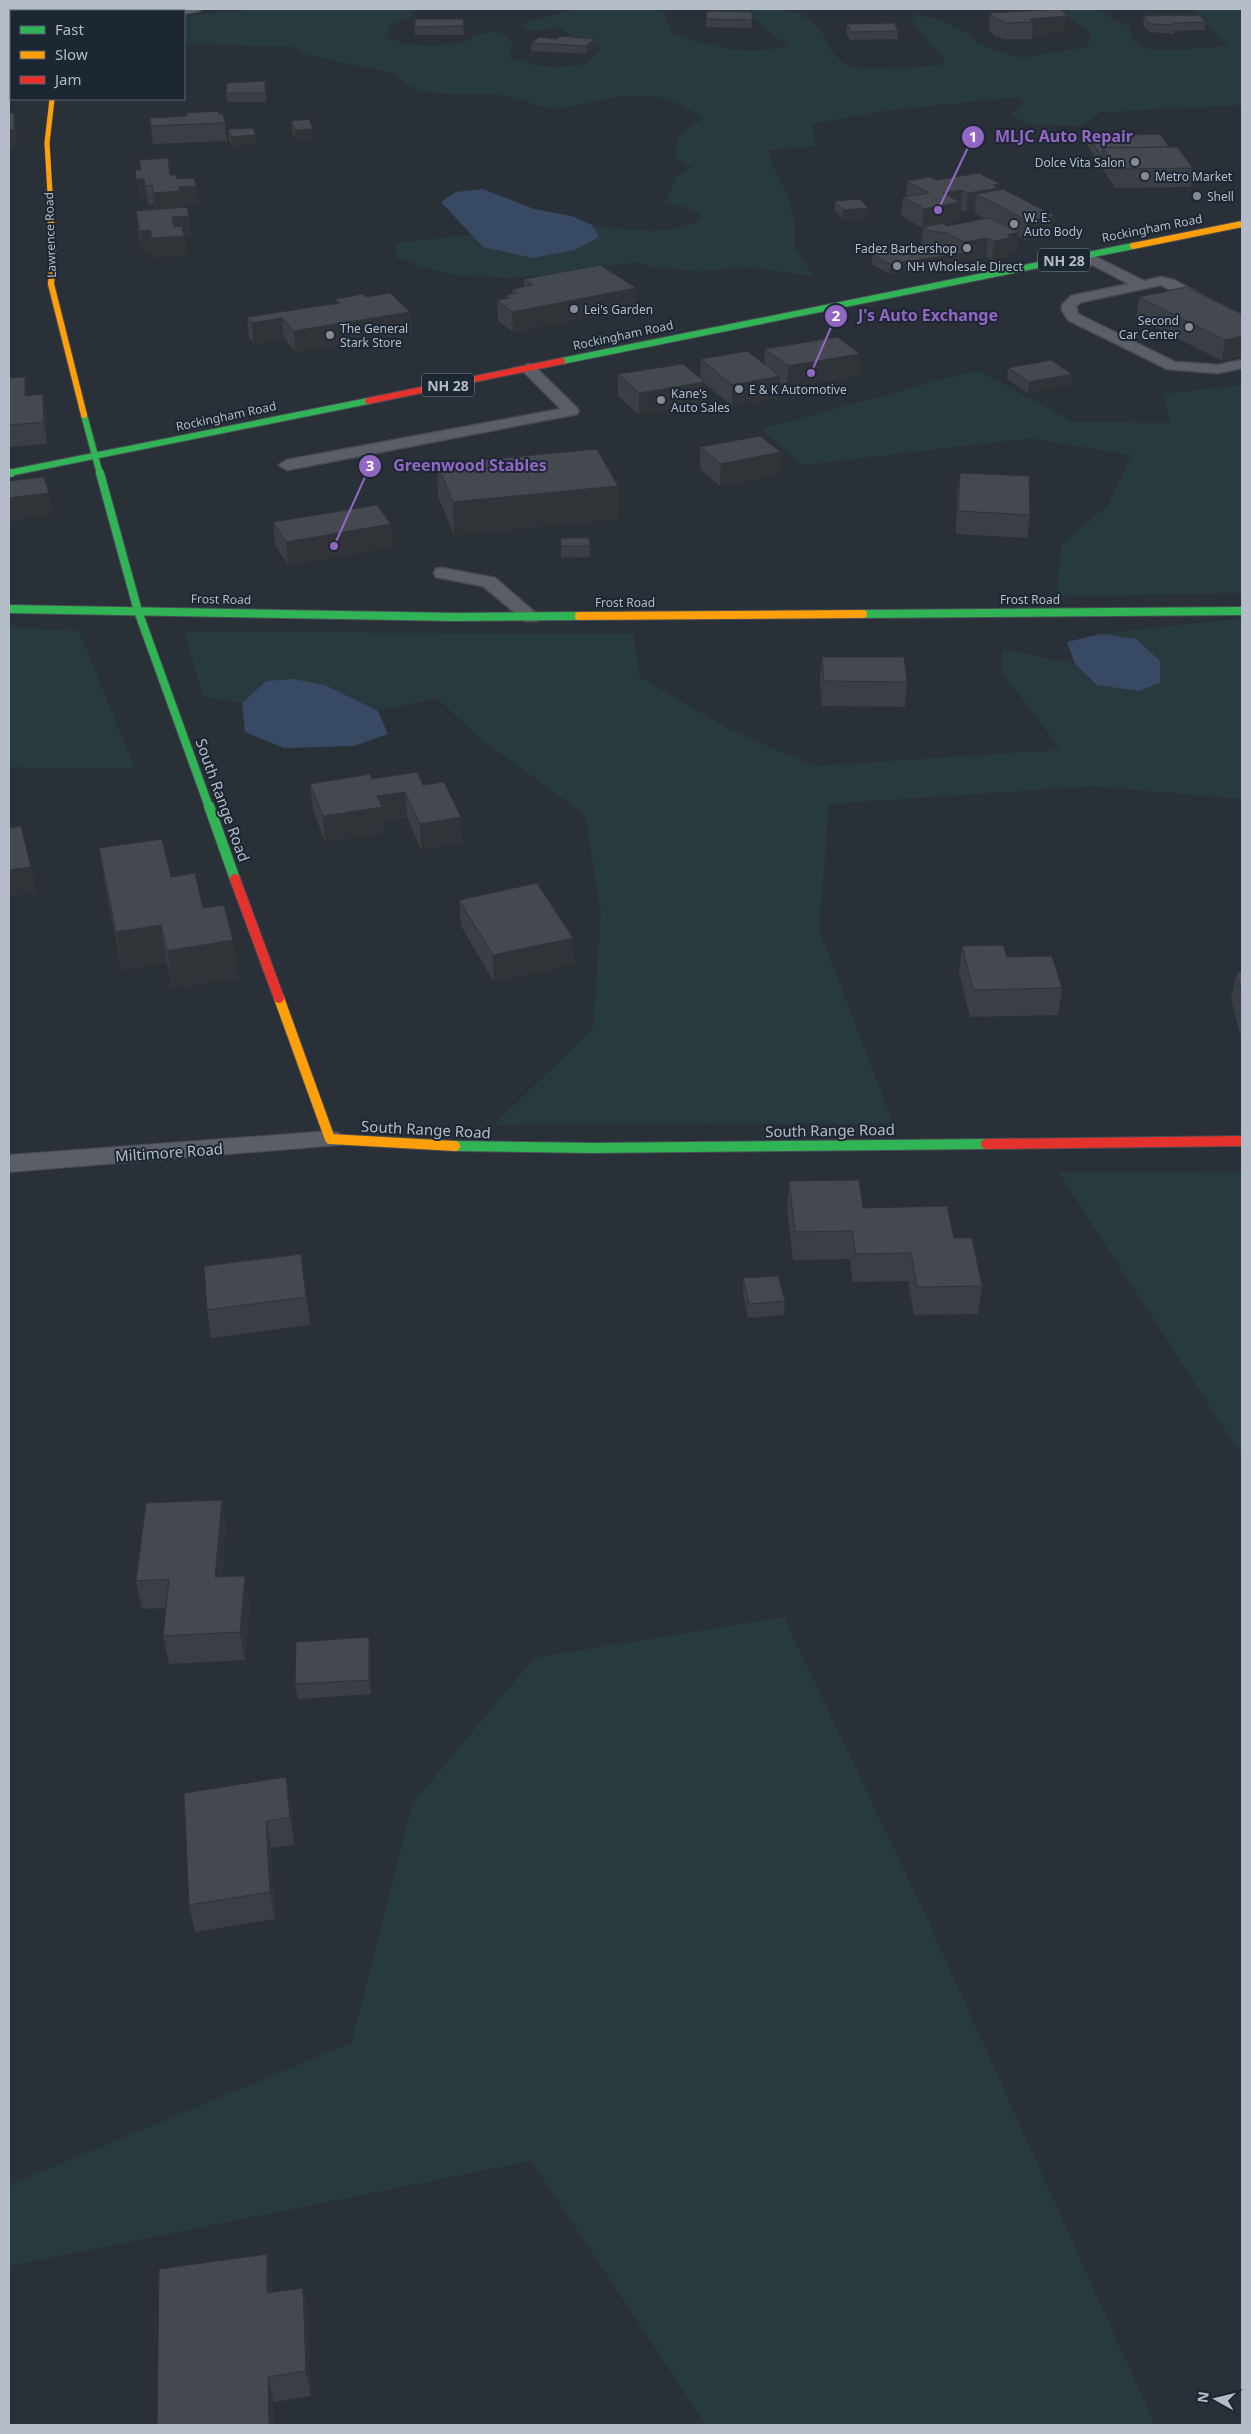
<svg xmlns="http://www.w3.org/2000/svg" width="1251" height="2434" font-family="'Noto Sans',sans-serif">
<style>
.green{fill:#273a3e}
.water{fill:#384963}
.lines{fill:none;stroke-linecap:round;stroke-linejoin:round}
.lane-casing{stroke:#484c53;stroke-width:3}
.street-casing{stroke:#484c53;stroke-width:2}
.fast-far2-casing{stroke:#484c53;stroke-width:8}
.fast-far1-casing{stroke:#484c53;stroke-width:10}
.fast-casing{stroke:#484c53;stroke-width:12}
.slow-far3-casing{stroke:#484c53;stroke-width:6}
.slow-far2-casing{stroke:#484c53;stroke-width:8}
.slow-far1-casing{stroke:#484c53;stroke-width:10}
.slow-casing{stroke:#484c53;stroke-width:12}
.jam-far1-casing{stroke:#484c53;stroke-width:8}
.jam-casing{stroke:#484c53;stroke-width:12}
.lane{fill:#5a5e66;fill-rule:evenodd}
.street{fill:#5a5e66;fill-rule:evenodd}
.fast-far2{stroke:#30b455;stroke-width:6}
.fast-far1{stroke:#30b455;stroke-width:8}
.fast{stroke:#30b455;stroke-width:10}
.slow-far3{stroke:#ff9f0a;stroke-width:5}
.slow-far2{stroke:#ff9f0a;stroke-width:6}
.slow-far1{stroke:#ff9f0a;stroke-width:8}
.slow{stroke:#ff9f0a;stroke-width:10}
.jam-far1{stroke:#e5322d;stroke-width:6}
.jam{stroke:#e5322d;stroke-width:10}
.wall{fill:#3a3f45;fill-rule:evenodd}
.shaded-wall{fill:#303338}
.building{fill:#444950;stroke:#303338}
.poi-dot{fill:#848b96;stroke:#1d2633;stroke-width:2}
.labels{text-anchor:middle;dominant-baseline:central;stroke-width:4;stroke-linejoin:round;paint-order:stroke}
.far-poi-label{font-size:12px;fill:#b4bcc9;stroke:#1d2633;text-anchor:start}
.far-street-label{font-size:12px;fill:#b4bcc9;stroke:#1d2633}
.shield{fill:#1d2633;stroke:#878f9c;stroke-width:1}
.shield-label{font-size:14px;font-weight:bold;fill:#b4bcc9}
.street-label{font-size:15px;fill:#b4bcc9;stroke:#1d2633}
.leader{fill:none;stroke:#9266c3;stroke-width:2}
.callout-dot{fill:#9266c3;stroke:#1d2633;stroke-width:2}
.mark-label{font-size:15px;text-anchor:middle;font-weight:bold;fill:#fff}
.callout-label{font-size:16px;text-anchor:middle;font-weight:bold;fill:#9266c3;stroke:#1d2633;stroke-width:4;stroke-linejoin:round;paint-order:stroke}
</style>
<rect width="100%" height="100%" fill="#2a3038"/>
<g class="green">
<path d="M 251,9 L 415,9 L 411,17 L 390,25 L 386,37 L 409,45 L 437,46 L 464,42 L 476,34 L 500,32 L 513,43 L 509,57 C 536,69 559,68 587,64 L 601,47 L 580,42 L 561,28 L 532,31 L 519,25 L 574,9 L 654,9 L 663,11 L 672,33 C 710,48 748,56 789,46 L 766,30 L 757,20 L 743,15 L 720,14 L 720,9 C 754,9 803,0 823,35 C 829,46 836,61 850,66 C 866,72 922,66 942,65 L 944,58 C 932,45 920,34 911,20 L 916,15 L 941,20 L 966,32 L 977,42 L 996,51 L 1023,58 L 1087,47 L 1091,38 L 1088,31 L 1056,9 L 1100,9 L 1104,14 L 1129,27 C 1132,37 1135,45 1145,48 C 1158,53 1213,48 1228,45 L 1192,9 L 1242,9 L 1242,105 L 1101,112 L 1082,126 L 1030,125 L 1010,114 L 1023,104 L 1018,97 L 882,111 L 812,124 L 816,146 L 768,150 L 776,173 L 786,191 L 795,223 L 795,249 L 813,276 L 750,267 L 702,271 L 654,268 L 638,262 L 557,274 L 507,278 L 448,274 L 396,258 L 397,243 L 472,235 L 483,247 L 598,237 L 593,226 C 631,229 668,238 703,218 L 694,210 L 665,202 L 676,177 L 692,167 L 675,158 C 676,131 683,132 703,119 C 664,88 637,93 591,102 C 578,105 563,109 550,108 C 535,107 523,99 509,96 C 480,91 414,103 396,74 L 308,55 L 295,47 L 184,44 L 184,17 Z"/>
<polygon points="978,370 1073,422 1170,423 1163,394 1242,385 1242,593 1056,596 1061,545 1109,504 1131,455 1030,438 802,465 761,429"/>
<polygon points="1242,618 1242,799 1092,786 829,804 819,929 893,1123 494,1125 593,1028 601,913 585,815 477,736 437,698 378,711 325,685 266,681 242,703 203,697 185,632 633,634 640,677 732,731 815,766 1061,750 1001,671 1003,649 1075,664 1097,685 1136,639 1101,634"/>
<polygon points="9,628 79,631 135,769 9,767"/>
<polygon points="1242,1172 1242,1456 1059,1173"/>
<polygon points="784,1617 925,1914 1155,2425 706,2425 531,2161 9,2266 9,2185 351,2043 413,1803 534,1658"/>
</g>
<g class="water">
<polygon points="483,189 534,209 572,216 592,225 599,237 575,250 533,258 483,247 441,202 456,192"/>
<polygon points="1101,634 1136,639 1160,661 1160,683 1139,691 1097,685 1075,664 1067,642"/>
<polygon points="293,679 325,685 378,711 388,734 354,746 284,748 245,732 242,703 266,681"/>
</g>
<g class="lines">
<g class="lane-casing">
<g id="lane">
<polygon points="1086,252 1144,281 1161,277 1174,280 1242,317 1242,326 1161,285 1081,302 1076,306 1078,314 1175,362 1218,365 1242,360 1242,368 1218,373 1167,369 1068,320 1062,310 1062,305 1071,296 1129,284 1081,259 1079,256"/>
<polygon points="528,364 533,365 577,408 579,411 577,414 287,470 279,465 287,460 561,409 523,371 521,368"/>
<polygon points="442,568 495,578 540,617 537,621 525,621 483,586 436,577 434,573 436,569"/>
</g>
</g>
<g class="street-casing">
<g id="street">
<polygon points="172,9 201,9 200,11 184,14 184,11 171,11"/>
<rect x="9" y="46" width="2" height="7"/>
<polygon points="330,1131 339,1133 343,1139 339,1145 9,1172 9,1155"/>
</g>
</g>
<g class="fast-far2-casing">
<g id="fast-far2">
<polyline points="562,361 1133,246"/>
<polyline points="84,415 100,474"/>
<polyline points="9,473 368,401"/>
</g>
</g>
<g class="fast-far1-casing">
<g id="fast-far1">
<polyline points="9,473 11,473"/>
<polyline points="100,473 138,611 209,807"/>
<polyline points="9,609 455,617 579,616"/>
<polyline points="863,614 1242,611"/>
</g>
</g>
<g class="fast-casing">
<g id="fast">
<polyline points="209,806 235,879"/>
<polyline points="455,1146 592,1148 986,1144"/>
</g>
</g>
<g class="slow-far3-casing">
<polyline id="slow-far3" points="51,210 47,143 52,99"/>
</g>
<g class="slow-far2-casing">
<g id="slow-far2">
<polyline points="50,208 53,256 51,284 84,415"/>
<polyline points="1133,246 1242,224"/>
</g>
</g>
<g class="slow-far1-casing">
<polyline id="slow-far1" points="579,616 863,614"/>
</g>
<g class="slow-casing">
<polyline id="slow" points="279,998 330,1139 455,1146"/>
</g>
<g class="jam-far1-casing">
<polyline id="jam-far1" points="368,401 562,361"/>
</g>
<g class="jam-casing">
<g id="jam">
<polyline points="235,879 279,998"/>
<polyline points="986,1144 1242,1141"/>
</g>
</g>
<use href="#lane" class="lane"/>
<use href="#street" class="street"/>
<use href="#fast-far2" class="fast-far2"/>
<use href="#fast-far1" class="fast-far1"/>
<use href="#fast" class="fast"/>
<use href="#slow-far3" class="slow-far3"/>
<use href="#slow-far2" class="slow-far2"/>
<use href="#slow-far1" class="slow-far1"/>
<use href="#slow" class="slow"/>
<use href="#jam-far1" class="jam-far1"/>
<use href="#jam" class="jam"/>
</g>
<g class="wall">
<polygon points="9,9 51,9 39,11 14,11 9,10"/>
<polygon points="1061,9 1065,32 1032,35 1032,39 1003,39 1000,37 995,37 989,29 990,13"/>
<polygon points="752,12 752,28 706,27 706,19"/>
<polygon points="1144,16 1206,22 1205,30 1174,31 1174,34 1150,32 1143,25"/>
<polygon points="463,19 464,35 415,35 415,27"/>
<polygon points="847,24 898,31 898,39 850,40 846,32"/>
<polygon points="556,39 595,39 595,48 586,54 531,51 531,43"/>
<polygon points="266,90 266,102 227,102 226,93"/>
<polygon points="219,114 225,123 227,141 153,144 150,118"/>
<polygon points="291,121 313,129 313,138 295,139 292,130"/>
<polygon points="228,129 257,144 232,146 229,139"/>
<polygon points="1088,136 1169,147 1193,168 1191,187 1115,188 1087,145"/>
<polygon points="141,170 170,175 177,179 198,204 182,205 182,208 189,216 191,235 184,236 187,255 154,258 153,250 142,251 138,230 136,211 155,209 154,204 148,205 147,197 139,198"/>
<path d="M 936,180 L 999,190 L 1053,235 L 1026,240 L 1018,236 L 1017,252 L 1010,253 L 1010,257 L 992,260 L 986,257 L 964,262 L 964,263 L 889,274 L 872,264 L 872,254 L 910,250 L 923,247 L 921,246 L 923,228 L 901,216 L 903,197 L 906,197 L 907,181 ZM 960,209 L 966,212 L 975,210 L 974,213 L 984,218 L 947,226 L 944,224 L 959,221 Z"/>
<polygon points="835,201 868,208 867,218 843,220 835,210"/>
<polygon points="524,279 636,288 636,308 513,332 498,321 497,300 505,299 505,295 512,294 512,289 524,286"/>
<polygon points="366,297 410,312 412,333 296,352 284,339 254,344 249,338 247,317 337,303 336,299"/>
<polygon points="1139,297 1242,314 1222,361 1136,317"/>
<polygon points="765,349 860,354 859,375 787,388 780,382 779,398 732,406 705,384 705,404 639,415 618,396 618,374 700,378 701,359 764,364"/>
<polygon points="1008,368 1071,385 1028,393 1007,379"/>
<polygon points="9,378 28,395 47,416 47,444 9,447"/>
<polygon points="700,447 781,452 780,474 720,486 700,469"/>
<polygon points="437,464 618,486 618,519 454,535 438,496"/>
<polygon points="960,473 1030,515 1027,538 956,534 957,495"/>
<polygon points="273,522 393,547 288,565 275,545"/>
<polygon points="561,538 590,546 590,557 561,558"/>
<polygon points="822,657 907,682 905,707 822,706 820,681"/>
<polygon points="372,779 423,785 462,843 421,850 407,817 383,821 384,833 325,842 313,809 310,784"/>
<polygon points="99,848 171,877 203,908 238,978 173,988 167,963 122,970 105,885"/>
<polygon points="459,900 574,964 494,982 461,926"/>
<polygon points="962,946 1007,957 1062,988 1058,1015 970,1017 959,972"/>
<polygon points="1237,972 1242,972 1242,1034 1240,1034 1231,999"/>
<polygon points="789,1181 863,1208 954,1238 982,1286 978,1314 914,1315 908,1281 853,1282 850,1259 793,1260 787,1209"/>
<polygon points="301,1254 310,1325 211,1338 207,1310"/>
<polygon points="743,1278 785,1301 784,1315 748,1318 743,1292"/>
<polygon points="222,1500 226,1528 222,1577 250,1604 245,1660 169,1664 163,1636 166,1608 142,1609 136,1581"/>
<polygon points="369,1637 371,1652 371,1694 298,1699 295,1684"/>
<polygon points="286,1777 291,1805 294,1845 271,1848 275,1919 195,1932 189,1905"/>
<polygon points="272,2279 272,2292 303,2288 308,2314 311,2396 274,2402 157,2425"/>
</g>
<g class="shaded-wall">
<polygon points="23,9 51,9 39,11 23,11"/>
<polygon points="127,9 148,9 128,11"/>
<polygon points="1067,16 1065,32 1032,35 1033,22 1030,19"/>
<polygon points="595,39 595,48 586,54 586,46"/>
<polygon points="14,113 17,130 17,148 9,148 9,130"/>
<polygon points="313,129 313,138 295,139 295,130"/>
<polygon points="256,135 257,144 232,146 231,137"/>
<polygon points="136,179 144,179 147,197 139,198"/>
<polygon points="1000,184 998,202 976,194 975,210 966,212 968,193 993,185"/>
<polygon points="196,186 198,204 182,205 182,210 156,212 153,193 179,187"/>
<polygon points="962,190 959,221 924,228 923,227 922,228 924,209 943,193"/>
<polygon points="868,208 867,218 843,220 843,210"/>
<polygon points="189,216 191,235 174,236 172,217"/>
<polygon points="1055,216 1053,235 1026,240 1028,221"/>
<polygon points="150,230 153,250 142,251 140,231"/>
<polygon points="1019,232 1017,252 1010,253 1010,257 992,260 994,241 1007,235"/>
<polygon points="184,236 187,255 154,258 152,238"/>
<polygon points="988,238 986,257 964,262 964,263 889,274 890,264 963,253 964,242"/>
<polygon points="636,288 636,308 513,332 512,312"/>
<polygon points="410,312 412,333 296,352 294,331"/>
<polygon points="282,318 284,339 254,344 252,323"/>
<polygon points="1242,336 1242,356 1222,361 1225,340"/>
<polygon points="860,354 859,375 787,388 788,366"/>
<polygon points="1072,374 1071,385 1028,393 1029,382"/>
<polygon points="780,376 779,398 732,406 732,385"/>
<polygon points="25,377 28,398 25,396"/>
<polygon points="705,382 705,404 639,415 639,393"/>
<polygon points="43,394 47,416 47,444 44,422"/>
<polygon points="781,452 780,474 720,486 721,464"/>
<polygon points="618,486 618,519 454,535 453,502"/>
<polygon points="49,493 52,516 9,521 9,498"/>
<polygon points="391,524 393,547 288,565 286,542"/>
<polygon points="405,792 407,817 383,821 384,833 325,842 323,816 377,796"/>
<polygon points="461,817 462,843 421,850 420,824"/>
<polygon points="31,867 36,893 9,897 9,870"/>
<polygon points="161,925 167,963 122,970 116,932"/>
<polygon points="573,938 574,964 494,982 493,955"/>
<polygon points="233,940 238,978 173,988 167,951"/>
<polygon points="222,1500 226,1528 220,1605 215,1577"/>
<polygon points="245,1576 250,1604 245,1660 240,1632"/>
<polygon points="369,1637 371,1652 371,1694 369,1680"/>
<polygon points="286,1777 291,1805 294,1845 290,1817"/>
<polygon points="266,1821 271,1848 275,1919 270,1892"/>
<polygon points="267,2254 272,2279 273,2318 267,2293"/>
<polygon points="303,2288 308,2314 311,2396 306,2371"/>
<polygon points="268,2377 274,2402 275,2425 269,2425"/>
</g>
<g class="building">
<polygon points="1061,9 1067,16 1030,19 1033,22 1004,23 1002,20 997,20 990,13"/>
<polygon points="707,11 752,12 752,20 706,19"/>
<polygon points="1199,15 1206,22 1173,23 1175,25 1151,24 1144,16"/>
<polygon points="415,19 463,19 464,26 415,27"/>
<polygon points="894,23 898,31 851,32 847,24"/>
<polygon points="560,36 595,39 586,46 531,43 539,37 556,39"/>
<polygon points="265,81 265,93 226,93 227,83"/>
<polygon points="219,111 219,114 223,114 225,123 151,126 150,118 187,116 186,113"/>
<rect x="9" y="113" width="5" height="17"/>
<polygon points="309,119 313,129 295,130 291,121"/>
<polygon points="253,128 256,135 231,137 228,129"/>
<polygon points="1160,134 1169,147 1103,148 1102,157 1088,136"/>
<polygon points="1177,147 1193,168 1118,169 1103,148"/>
<polygon points="168,158 170,175 176,175 177,179 194,178 196,186 179,187 180,191 153,193 152,185 145,186 144,179 136,179 135,170 141,170 139,160"/>
<polygon points="979,173 1000,184 993,185 998,188 968,193 962,190 943,193 960,202 924,209 903,197 929,193 907,181 930,177 936,180"/>
<polygon points="1003,189 1055,216 1028,221 976,194"/>
<polygon points="860,199 868,208 843,210 835,201"/>
<polygon points="187,207 189,216 172,217 174,227 182,226 184,236 152,238 150,230 140,231 136,211"/>
<polygon points="989,218 1019,232 1007,235 1012,237 994,241 988,238 964,242 947,233 931,231 923,227 942,223 947,226"/>
<polygon points="946,243 965,253 890,264 872,254 905,248 910,250"/>
<polygon points="600,265 636,288 512,312 497,300 510,298 505,295 517,293 512,289 533,285 524,279"/>
<polygon points="1186,287 1242,314 1242,336 1225,340 1139,297"/>
<polygon points="390,293 410,312 294,331 282,318 252,323 247,317 340,303 336,299 363,294 366,297"/>
<polygon points="837,337 860,354 788,366 765,349"/>
<polygon points="747,351 780,376 732,385 701,359"/>
<polygon points="1051,360 1072,374 1029,382 1008,368"/>
<polygon points="683,364 705,382 639,393 618,374"/>
<polygon points="25,377 25,396 43,394 44,422 9,425 9,378"/>
<polygon points="760,436 781,452 721,464 700,447"/>
<polygon points="597,449 618,486 453,502 437,464"/>
<polygon points="960,473 1029,476 1030,515 958,511"/>
<polygon points="44,477 49,493 9,498 9,481"/>
<polygon points="377,505 391,524 286,542 273,522"/>
<polygon points="561,538 589,538 590,546 561,546"/>
<polygon points="822,657 904,657 907,682 824,681"/>
<polygon points="417,772 423,785 444,782 461,817 420,824 405,792 377,796 382,807 323,816 310,784 370,774 372,779"/>
<polygon points="21,826 31,867 9,870 9,828"/>
<polygon points="162,839 171,877 195,873 203,908 224,905 233,940 167,951 161,925 116,932 99,848"/>
<polygon points="537,883 573,938 493,955 459,900"/>
<polygon points="1003,945 1007,957 1052,956 1062,988 973,990 962,946"/>
<polygon points="1237,972 1242,972 1242,993"/>
<polygon points="859,1180 863,1208 947,1206 954,1238 972,1238 982,1286 917,1287 911,1253 856,1254 852,1231 795,1232 789,1181"/>
<polygon points="301,1254 306,1297 207,1310 204,1266"/>
<polygon points="778,1276 785,1301 749,1304 743,1278"/>
<polygon points="222,1500 215,1577 245,1576 240,1632 163,1636 169,1579 136,1581 146,1503"/>
<polygon points="369,1637 369,1680 295,1684 296,1642"/>
<polygon points="286,1777 290,1817 266,1821 270,1892 189,1905 184,1793"/>
<polygon points="267,2254 267,2293 303,2288 306,2371 268,2377 269,2425 157,2425 159,2269"/>
</g>
<g class="poi-dot">
<circle cx="1135" cy="162" r="5"/>
<circle cx="1145" cy="176" r="5"/>
<circle cx="1197" cy="196" r="5"/>
<circle cx="1014" cy="224" r="5"/>
<circle cx="967" cy="248" r="5"/>
<circle cx="897" cy="266" r="5"/>
<circle cx="574" cy="309" r="5"/>
<circle cx="1189" cy="327" r="5"/>
<circle cx="330" cy="335" r="5"/>
<circle cx="739" cy="389" r="5"/>
<circle cx="661" cy="400" r="5"/>
</g>
<g class="labels">
<g class="far-poi-label">
<text x="1125" y="162" text-anchor="end">Dolce Vita Salon</text>
<text x="1155" y="176">Metro Market</text>
<text x="1207" y="196">Shell</text>
<text x="1024" y="217">W. E.<tspan x="1024" dy="14">Auto Body</tspan></text>
<text x="957" y="248" text-anchor="end">Fadez Barbershop</text>
<text x="907" y="266">NH Wholesale Direct</text>
<text x="584" y="309">Lei's Garden</text>
<text x="1179" y="320" text-anchor="end">Second<tspan x="1179" dy="14">Car Center</tspan></text>
<text x="340" y="328">The General<tspan x="340" dy="14">Stark Store</tspan></text>
<text x="749" y="389">E &amp; K Automotive</text>
<text x="671" y="393">Kane's<tspan x="671" dy="14">Auto Sales</tspan></text>
</g>
<g class="far-street-label">
<text transform="translate(1152 228) rotate(-11)">Rockingham Road</text>
<text transform="translate(50 235) rotate(-92)">Lawrence Road</text>
<text transform="translate(623 335) rotate(-12)">Rockingham Road</text>
<text transform="translate(226 416) rotate(-12)">Rockingham Road</text>
<text transform="translate(221 599) rotate(1)">Frost Road</text>
<text x="1030" y="599">Frost Road</text>
<text x="625" y="602">Frost Road</text>
</g>
<g class="shield">
<rect x="1038" y="248.5" width="52" height="23" rx="4"/>
<rect x="422" y="373.5" width="52" height="23" rx="4"/>
</g>
<g class="shield-label">
<text x="1064" y="260">NH 28</text>
<text x="448" y="385">NH 28</text>
</g>
<g class="street-label">
<text transform="translate(223 800) rotate(70)">South Range Road</text>
<text transform="translate(426 1129) rotate(3)">South Range Road</text>
<text transform="translate(830 1130) rotate(-1)">South Range Road</text>
<text transform="translate(169 1152) rotate(-4)">Miltimore Road</text>
</g>
</g>
<path class="leader" d="M938 210L973 137M811 373L836 316M334 546L370 466"/>
<g class="callout-dot">
<circle cx="938" cy="210" r="5"/>
<circle cx="811" cy="373" r="5"/>
<circle cx="334" cy="546" r="5"/>
<circle cx="973" cy="137" r="12"/>
<circle cx="836" cy="316" r="12"/>
<circle cx="370" cy="466" r="12"/>
</g>
<g class="mark-label">
<text x="973" y="142">1</text>
<text x="836" y="321">2</text>
<text x="370" y="471">3</text>
</g>
<g class="callout-label">
<text x="1064" y="142">MLJC Auto Repair</text>
<text x="928" y="321">J's Auto Exchange</text>
<text x="470" y="471">Greenwood Stables</text>
</g>
<rect width="1251" height="2434" fill="none" stroke="#b4bcc9" stroke-width="20"/>
<rect x="10" y="10" width="175" height="90" fill="#1d2633" stroke="#59626f"/>
<rect x="20" y="26" width="25" height="8" fill="#30b455" stroke="#59626f"/>
<text x="55" y="35" font-size="15" fill="#b4bcc9">Fast</text>
<rect x="20" y="51" width="25" height="8" fill="#ff9f0a" stroke="#59626f"/>
<text x="55" y="60" font-size="15" fill="#b4bcc9">Slow</text>
<rect x="20" y="76" width="25" height="8" fill="#e5322d" stroke="#59626f"/>
<text x="55" y="85" font-size="15" fill="#b4bcc9">Jam</text>
<g transform="translate(1216 2399) rotate(278)" stroke="#1d2633" stroke-width="4" paint-order="stroke">
<path d="M0-4L9 19L0 12L-9 19Z" fill="#b4bcc9"/>
<text y="-8" font-size="14" font-weight="bold" text-anchor="middle" fill="#b4bcc9">N</text>
</g>
</svg>
